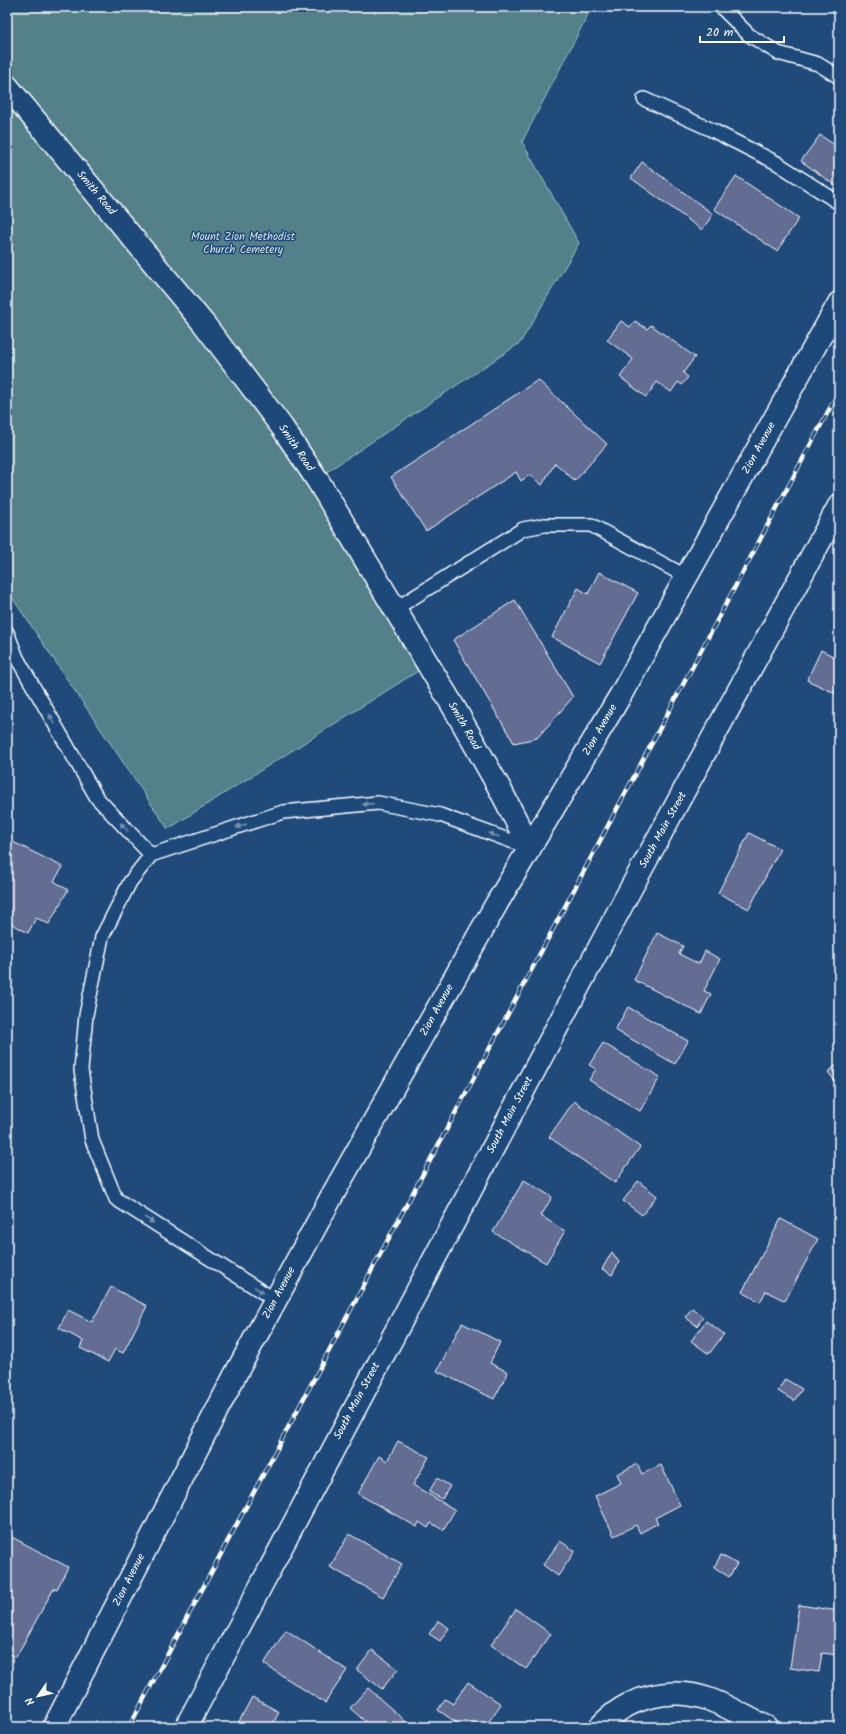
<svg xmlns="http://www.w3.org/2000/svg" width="846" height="1734" font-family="Kalam,sans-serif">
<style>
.green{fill:#538089;stroke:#a9c0c4}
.building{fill:#636c92;stroke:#fff}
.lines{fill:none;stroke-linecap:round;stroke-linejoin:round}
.lane-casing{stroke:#fff;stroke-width:16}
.street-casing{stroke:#fff;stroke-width:25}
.primary-casing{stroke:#fff;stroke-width:25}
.lane{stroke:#1f4a7a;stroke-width:13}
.street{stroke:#1f4a7a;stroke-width:22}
.primary{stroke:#1f4a7a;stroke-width:22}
.rail-casing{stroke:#fff;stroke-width:4.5}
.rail{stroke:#1f4a7a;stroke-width:3;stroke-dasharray:9;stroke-linecap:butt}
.oneway{fill:#7992af}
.labels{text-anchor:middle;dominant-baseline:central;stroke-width:3;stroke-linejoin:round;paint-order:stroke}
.street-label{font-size:11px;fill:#fff;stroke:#1f4a7a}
.park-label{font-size:11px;fill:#d4dfe2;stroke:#1f4a7a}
</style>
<rect width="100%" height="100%" fill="#1f4a7a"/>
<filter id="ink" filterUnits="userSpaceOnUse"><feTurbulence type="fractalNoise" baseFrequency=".025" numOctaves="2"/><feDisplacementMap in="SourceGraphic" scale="8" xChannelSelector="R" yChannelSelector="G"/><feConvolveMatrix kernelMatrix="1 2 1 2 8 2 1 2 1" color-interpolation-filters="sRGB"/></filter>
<g filter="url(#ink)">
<polygon class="green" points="7,7 592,7 522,142 579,243 520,343 307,485 418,671 168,829 7,590"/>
<g class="building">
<polygon points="829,7 839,7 839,13"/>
<polygon points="820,135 839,148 839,184 837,187 801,161"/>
<polygon points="642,162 713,214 702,230 631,178"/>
<polygon points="736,176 799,218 777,251 714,209"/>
<polygon points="621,321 630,327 635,321 647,329 651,325 695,357 683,373 688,377 682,385 678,382 671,392 657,382 646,397 620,377 633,359 607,340"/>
<polygon points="538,380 607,444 575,481 555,463 542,485 530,475 521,481 516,472 426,531 391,477"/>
<polygon points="599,572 638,593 600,663 552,637 578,588 588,594"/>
<polygon points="515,600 573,697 537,738 514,743 453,640"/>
<polygon points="821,650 839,659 839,695 807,680"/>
<polygon points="749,833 780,849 749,909 718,893"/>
<polygon points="7,839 63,867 54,881 68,890 49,924 36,918 28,933 7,921"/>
<polygon points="657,933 683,946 679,954 699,964 705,951 720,959 704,991 711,994 701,1014 634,980"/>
<polygon points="628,1007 688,1041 675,1064 615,1030"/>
<polygon points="603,1043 660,1077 640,1111 589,1080 596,1069 589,1065"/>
<polygon points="839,1063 839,1077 835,1081 828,1072"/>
<polygon points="574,1101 640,1147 615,1183 549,1137"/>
<polygon points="524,1180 552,1197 541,1216 565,1231 546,1263 493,1232"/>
<polygon points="638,1181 657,1196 642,1215 623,1201"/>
<polygon points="781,1219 818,1239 785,1301 766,1291 760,1302 742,1292"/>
<polygon points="612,1252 619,1262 612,1275 602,1269"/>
<polygon points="111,1287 147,1306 123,1353 115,1349 108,1362 80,1348 83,1341 59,1328 68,1310 92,1322"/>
<polygon points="692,1308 703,1317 697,1326 685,1317"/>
<polygon points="706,1321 724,1334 709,1354 691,1341"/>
<polygon points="462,1323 500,1342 490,1363 508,1372 494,1399 437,1371"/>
<polygon points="785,1379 802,1389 794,1401 778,1391"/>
<polygon points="398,1441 429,1457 413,1485 455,1510 443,1530 431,1523 428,1528 419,1522 417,1527 358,1494 379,1456 387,1461"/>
<polygon points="637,1464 642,1474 661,1465 680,1505 655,1518 658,1523 640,1533 636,1525 614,1536 595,1496 621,1483 617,1474"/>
<polygon points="437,1478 450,1486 442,1499 429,1492"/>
<polygon points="349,1534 402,1564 383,1597 330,1567"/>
<polygon points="10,1536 68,1567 57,1589 54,1588 16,1657 7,1652 7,1541"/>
<polygon points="560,1541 575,1551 558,1576 543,1565"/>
<polygon points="721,1555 737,1564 729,1577 714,1567"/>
<polygon points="799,1605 839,1611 839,1655 822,1653 819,1672 790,1668"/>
<polygon points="516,1609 551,1634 526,1669 491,1645"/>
<polygon points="438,1621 449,1628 440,1641 429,1634"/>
<polygon points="286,1630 347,1670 325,1703 264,1664"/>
<polygon points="372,1650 398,1669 382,1689 357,1670"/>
<polygon points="468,1682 501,1704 485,1727 463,1727 438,1710 445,1699 453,1704"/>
<polygon points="368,1688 405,1721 400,1727 371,1727 350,1708"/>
<polygon points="252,1697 279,1712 273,1724 279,1727 236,1727"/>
</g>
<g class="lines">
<g class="lane-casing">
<g id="lane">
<polyline points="721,7 749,35 778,53 818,64 839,77"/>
<polyline points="644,99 710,129 777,163 839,203"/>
<polyline points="395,609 523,529 545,525 591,525 687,577"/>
<polyline points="7,632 17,658 97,798 151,855"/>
<polyline points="275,1300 116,1199 92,1140 81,1070 86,1015 102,937 130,882 151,855 283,812 378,803 440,815 530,848"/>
</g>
</g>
<g class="street-casing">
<g id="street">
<polyline points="7,86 204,324 282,427 318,481 456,711 500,789 530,848"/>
<polyline points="54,1727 235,1375 333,1194 497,903 620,696 839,303"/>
<path d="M 600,1727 C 626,1697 671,1686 708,1699 C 728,1706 747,1718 766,1727"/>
</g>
</g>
<g class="primary-casing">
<polyline id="primary" points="186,1727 624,901 839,506"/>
</g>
<use href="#lane" class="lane"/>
<use href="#street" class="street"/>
<use href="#primary" class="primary"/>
<g class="rail-casing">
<polyline id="rail" points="129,1727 839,391"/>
</g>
<use href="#rail" class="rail"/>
</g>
<defs><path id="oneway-solid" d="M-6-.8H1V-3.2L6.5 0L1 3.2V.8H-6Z"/></defs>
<g class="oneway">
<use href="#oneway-solid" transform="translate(52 719) rotate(-120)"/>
<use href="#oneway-solid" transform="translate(368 804) rotate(175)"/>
<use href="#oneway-solid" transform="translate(241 826) rotate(161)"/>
<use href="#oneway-solid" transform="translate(124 827) rotate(-134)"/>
<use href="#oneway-solid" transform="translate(494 835) rotate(-160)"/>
<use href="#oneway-solid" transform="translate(149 1220) rotate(32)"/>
<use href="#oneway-solid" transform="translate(259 1290) rotate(33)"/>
</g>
</g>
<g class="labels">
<g class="street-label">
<text transform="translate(96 193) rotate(50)">Smith Road</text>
<text transform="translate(296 448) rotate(56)">Smith Road</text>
<text transform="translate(759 448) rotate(-61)">Zion Avenue</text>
<text transform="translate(464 726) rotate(60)">Smith Road</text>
<text transform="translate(600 730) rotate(-60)">Zion Avenue</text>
<text transform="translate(663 830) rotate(-61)">South Main Street</text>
<text transform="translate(437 1010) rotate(-61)">Zion Avenue</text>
<text transform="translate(510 1115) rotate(-62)">South Main Street</text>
<text transform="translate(279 1293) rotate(-62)">Zion Avenue</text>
<text transform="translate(357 1401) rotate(-62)">South Main Street</text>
<text transform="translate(129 1580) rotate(-63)">Zion Avenue</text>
</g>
<g class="park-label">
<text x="243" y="237">Mount Zion Methodist<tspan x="243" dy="13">Church Cemetery</tspan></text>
</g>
</g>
<rect width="846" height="1734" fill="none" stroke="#1f4a7a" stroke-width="24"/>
<rect x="12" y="12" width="822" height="1710" fill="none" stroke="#fff" stroke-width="1.5" filter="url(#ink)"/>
<g transform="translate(38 1696) rotate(236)" stroke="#1f4a7a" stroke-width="3" paint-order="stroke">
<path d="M0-3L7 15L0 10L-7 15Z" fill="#ffffff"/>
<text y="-6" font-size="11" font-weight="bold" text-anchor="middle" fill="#ffffff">N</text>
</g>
<path d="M700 36v6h84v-6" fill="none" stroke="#ffffff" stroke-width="2"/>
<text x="706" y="36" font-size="12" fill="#ffffff" stroke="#1f4a7a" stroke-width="3" paint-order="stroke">20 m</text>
</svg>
